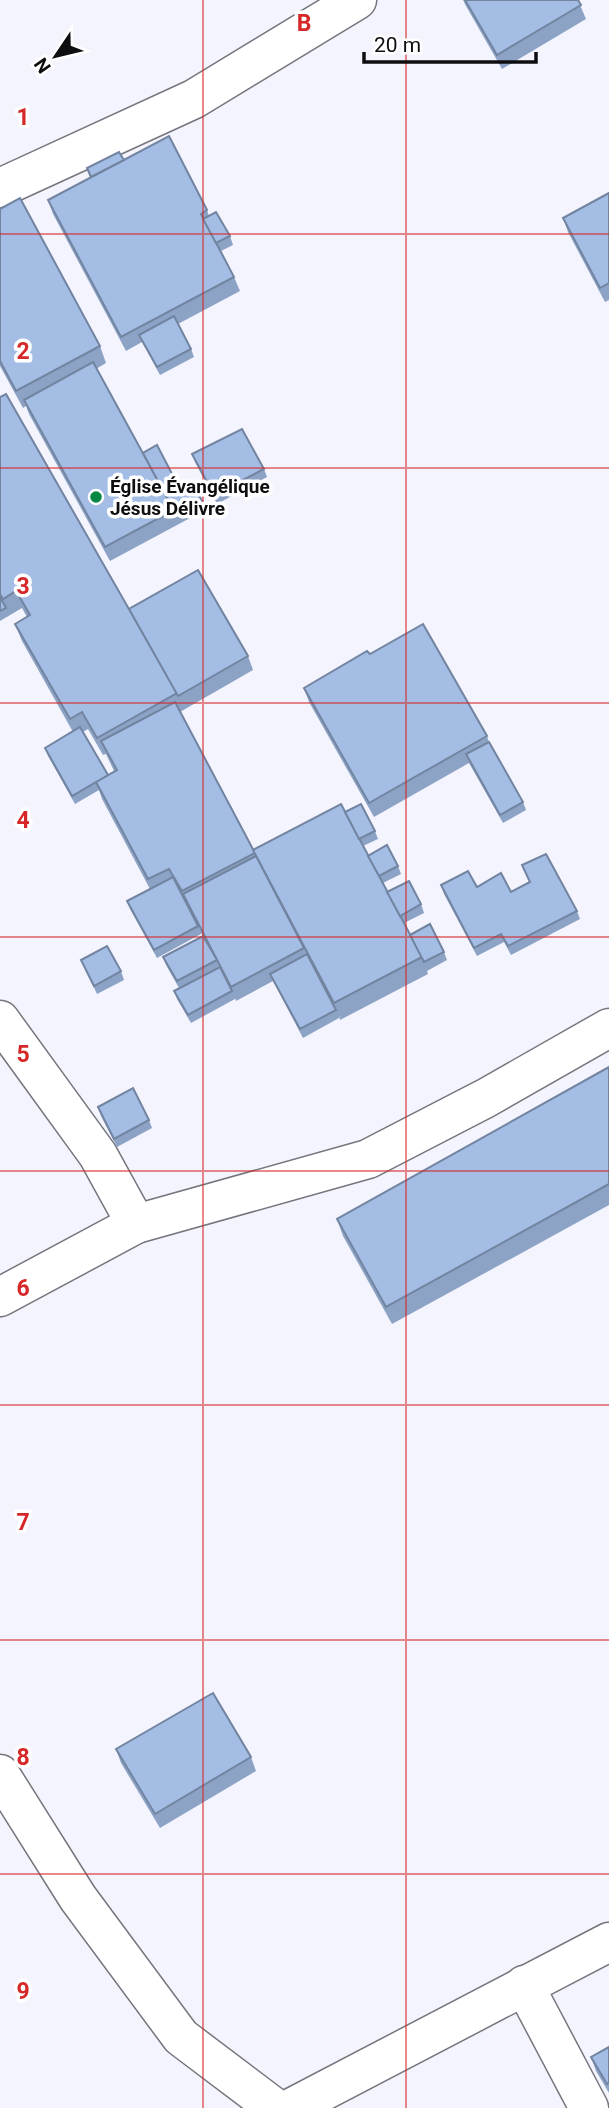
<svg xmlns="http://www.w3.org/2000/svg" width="609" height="2108" font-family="Roboto,sans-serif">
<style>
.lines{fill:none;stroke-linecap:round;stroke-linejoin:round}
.minor-casing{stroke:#75757d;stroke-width:41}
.minor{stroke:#fff;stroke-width:38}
.wall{fill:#8ca3c5;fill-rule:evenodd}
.building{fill:#a3bde5;stroke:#7284a0;stroke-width:2}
.grid{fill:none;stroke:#d62828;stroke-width:2;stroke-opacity:0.55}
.poi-dot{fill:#068742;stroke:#fff;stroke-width:2.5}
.labels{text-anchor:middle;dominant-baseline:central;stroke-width:7;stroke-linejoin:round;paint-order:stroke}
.poi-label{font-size:19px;font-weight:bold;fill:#0e0e11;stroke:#fff;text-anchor:start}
.grid-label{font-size:23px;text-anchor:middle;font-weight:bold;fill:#d62828;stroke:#fff;stroke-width:7;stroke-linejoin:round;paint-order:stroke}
</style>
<rect width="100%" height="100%" fill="#f4f4fe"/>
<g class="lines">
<g class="minor-casing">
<g id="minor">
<polyline points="0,188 194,99 357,0"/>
<polyline points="0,1020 98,1155 136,1224"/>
<polyline points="0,1297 136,1224 368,1159 486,1098 609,1028"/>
<polyline points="0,1774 78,1898 181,2037 275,2108"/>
<polyline points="524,1985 589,2108"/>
<polyline points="291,2108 609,1942"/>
</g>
</g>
<use href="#minor" class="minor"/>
</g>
<g class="wall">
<polygon points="463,0 578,0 586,19 502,69 466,6"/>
<polygon points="124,160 207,210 209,216 230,236 233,245 221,251 234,277 240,291 178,324 191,349 194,357 160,375 142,342 126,351 53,214 48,200 90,178 87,168"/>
<polygon points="609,193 609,300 605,302 568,232 563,218"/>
<polygon points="0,209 100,346 106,363 96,369 143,453 183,495 202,501 205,510 110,561 29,414 26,406 23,408 0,366"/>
<path d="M 0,397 L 129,609 L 248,656 L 253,670 L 180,712 L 253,851 L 345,812 L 375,831 L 378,839 L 363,846 L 368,856 L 398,866 L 401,874 L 383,883 L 387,892 L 421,904 L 424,913 L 404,923 L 410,935 L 444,952 L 447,960 L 427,971 L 428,974 L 340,1020 L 339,1016 L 339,1018 L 303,1038 L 273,981 L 236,1001 L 235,998 L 235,999 L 191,1023 L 177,999 L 174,991 L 179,988 L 166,965 L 163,957 L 203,936 L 201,933 L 201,934 L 157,958 L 130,909 L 127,901 L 150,889 L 102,799 L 99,790 L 75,804 L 48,756 L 45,748 L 73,732 L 22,641 L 15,624 L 27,617 L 22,608 L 0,621 ZM 88,729 L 103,755 L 106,754 L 114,771 L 108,775 L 83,732 Z"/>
<polygon points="192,454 264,469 267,477 217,504 195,462"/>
<polygon points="370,654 487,736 489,742 523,802 526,810 503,823 469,763 374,817 309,702 304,688"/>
<polygon points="522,865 577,911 580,919 511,955 504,942 477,956 444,894 441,885 477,887 511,892 530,882"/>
<polygon points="81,960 121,971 124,980 97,994"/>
<polygon points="609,1067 609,1205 392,1324 343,1236 337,1219"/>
<polygon points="98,1107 149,1120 152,1128 117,1147 101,1116"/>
<polygon points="116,1749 251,1757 256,1771 160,1828 121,1763"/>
<polygon points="609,2047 609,2093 596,2071 591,2057"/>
</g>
<g class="building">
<polygon points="465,0 578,0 581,5 497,55"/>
<polygon points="169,136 207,210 201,214 234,277 121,337 48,200"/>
<polygon points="119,152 124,160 91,177 87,168"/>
<polygon points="609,193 609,283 600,288 563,218"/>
<polygon points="20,198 100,346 16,391 0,361 0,209"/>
<polygon points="216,212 230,236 216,243 203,219"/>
<polygon points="174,316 191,349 157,367 139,335"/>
<polygon points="93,362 174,510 105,547 24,400"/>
<polygon points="6,394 177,693 97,738 82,712 70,719 15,624 30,615 16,591 3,599 0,594 0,397"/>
<polygon points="242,429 264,469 214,495 192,454"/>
<polygon points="157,445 183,495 196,489 202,501 176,515 143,453"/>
<polygon points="198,570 248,656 178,696 129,609"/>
<polygon points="0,597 6,608 0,611"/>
<polygon points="423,624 487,736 369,803 304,688 367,651 370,654"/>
<polygon points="175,702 255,853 182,891 169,869 148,879 96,782 117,770 101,741"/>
<polygon points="80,727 108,775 72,796 45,748"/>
<polygon points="489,742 523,802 500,815 466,754"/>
<polygon points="341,804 422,957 334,1003 253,850"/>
<polygon points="361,804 375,831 359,839 345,812"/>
<polygon points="387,845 398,866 379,876 368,856"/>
<polygon points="546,854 577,911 508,946 501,934 474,948 441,885 468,871 477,887 501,873 511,892 530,882 522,865"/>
<polygon points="256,856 304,948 231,987 183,894"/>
<polygon points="173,877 198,926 154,950 127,901"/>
<polygon points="409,881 421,904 400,916 387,892"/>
<polygon points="430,924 444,952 424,962 410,935"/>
<polygon points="203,936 217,960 177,981 163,957"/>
<polygon points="107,946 121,971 94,986 81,960"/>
<polygon points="307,954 336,1010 300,1029 270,974"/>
<polygon points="220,967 232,991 188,1015 174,991"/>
<polygon points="609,1067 609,1184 386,1307 337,1219"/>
<polygon points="133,1088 149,1120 114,1139 98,1107"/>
<polygon points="213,1693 251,1757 155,1814 116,1749"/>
<polygon points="609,2047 609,2083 607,2084 591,2057"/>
</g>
<path class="grid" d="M 203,0 L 203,2108M 406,0 L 406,2108M 0,234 L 609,234M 0,468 L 609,468M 0,703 L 609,703M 0,937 L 609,937M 0,1171 L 609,1171M 0,1405 L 609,1405M 0,1640 L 609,1640M 0,1874 L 609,1874"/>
<circle class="poi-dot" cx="96" cy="497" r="7"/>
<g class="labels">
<g class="poi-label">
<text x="110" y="486">Église Évangélique<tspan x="110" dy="22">Jésus Délivre</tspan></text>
</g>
</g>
<g class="grid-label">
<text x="304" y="31">B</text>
<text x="23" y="125">1</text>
<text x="23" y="359">2</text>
<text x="23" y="594">3</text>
<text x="23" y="828">4</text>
<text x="23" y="1062">5</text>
<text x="23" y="1296">6</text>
<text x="23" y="1530">7</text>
<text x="23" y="1765">8</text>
<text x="23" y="1999">9</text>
</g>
<g transform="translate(56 56) rotate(235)" stroke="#ffffff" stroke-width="5" paint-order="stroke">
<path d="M0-5L12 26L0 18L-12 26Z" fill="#0e0e11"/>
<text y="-10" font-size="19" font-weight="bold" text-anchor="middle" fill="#0e0e11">N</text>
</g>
<path d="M364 52v10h172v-10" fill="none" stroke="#0e0e11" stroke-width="3.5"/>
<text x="374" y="52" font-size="21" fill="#0e0e11" stroke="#ffffff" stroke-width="5" paint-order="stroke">20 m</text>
</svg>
